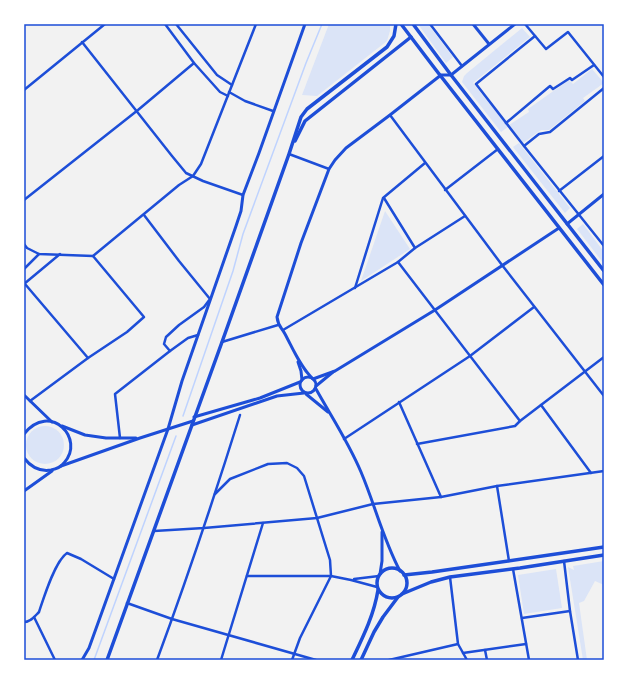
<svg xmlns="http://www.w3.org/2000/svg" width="628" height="684" font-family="'DM Sans',sans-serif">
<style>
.green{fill:#dbe4f7}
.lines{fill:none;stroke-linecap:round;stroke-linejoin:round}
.stream{stroke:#bfd3fe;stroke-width:1.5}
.minor{stroke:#1d4ed8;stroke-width:2.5}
.tertiary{stroke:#1d4ed8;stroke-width:3}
.secondary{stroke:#1d4ed8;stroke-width:3.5}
.neatline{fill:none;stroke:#1d4ed8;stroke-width:1.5}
</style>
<rect width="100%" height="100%" fill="#f2f2f2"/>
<g class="green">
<polygon points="329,24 390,24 390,31 387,41 317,96 302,95"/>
<polygon points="418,24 428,24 453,57 446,63"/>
<polygon points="522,28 530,37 473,83 508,127 501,132 462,82 464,76 467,73"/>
<polygon points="592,69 604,83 583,98 585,101 549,130 541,130 523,143 509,125 529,112 528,109 569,80 573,84"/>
<polygon points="519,143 570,208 565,213 513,147"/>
<polygon points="385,211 410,249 361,281"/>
<polygon points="583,224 604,252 604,264 577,229"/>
<circle cx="45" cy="445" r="19"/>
<polygon points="604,561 604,585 595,581 584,601 579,603 587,660 583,660 568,567 574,570 573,566"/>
<polygon points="556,569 562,608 524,614 518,575"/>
</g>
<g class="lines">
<g class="stream">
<polyline points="183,416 233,271 243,234 306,63 322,24"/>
<polyline points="94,660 176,436"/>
</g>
<g class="minor">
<polyline points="165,24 194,63 220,92 228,96"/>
<polyline points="176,24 217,75 232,85"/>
<polyline points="430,24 462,66"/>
<polyline points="525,24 546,49 568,32 604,77"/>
<polyline points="535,36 476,84 524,146 604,246"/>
<polyline points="82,42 172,156 186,173 203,181 243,195"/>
<polyline points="24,90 105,24"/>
<polyline points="229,92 245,101 273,111"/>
<polyline points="390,115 502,265 604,396"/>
<polyline points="506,123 550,86 553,89 570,78 572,80 594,65"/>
<polyline points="524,146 539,134 550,132 604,88"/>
<polyline points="289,154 329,169"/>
<polyline points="445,190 498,149"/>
<polyline points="559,191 604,156"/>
<polyline points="384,198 415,248"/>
<polyline points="24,200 138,110 194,63"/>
<polyline points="144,215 179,261 210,299 204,307 179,325 166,337 164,344 170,351"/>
<polyline points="24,244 27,248 39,254 93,256 179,185 193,176 201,164 256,24"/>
<polyline points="398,262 520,421"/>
<polyline points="24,269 39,254"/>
<polyline points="24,284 60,254"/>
<polyline points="25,284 88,358"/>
<polyline points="355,288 383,198 425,163"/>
<polyline points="283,330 398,262 415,248 465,216"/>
<polyline points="222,342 278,325"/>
<polyline points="30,401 88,358 127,332 144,317 93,256"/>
<polyline points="399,402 441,497"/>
<polyline points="541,405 591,473"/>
<polyline points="120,438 115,394 170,351 188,338 198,335"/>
<polyline points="344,439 470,356 534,307"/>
<polyline points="417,444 515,426 520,421 604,357"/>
<polyline points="497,486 509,561"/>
<polyline points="215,494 230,479 268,464 287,463 297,468 304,476 330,560 331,576 300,638 292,660"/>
<polyline points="154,531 204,528 317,518 373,504 441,497 497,486 604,471"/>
<polyline points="564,561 570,611 578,660"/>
<polyline points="513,569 529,660"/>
<polyline points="247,576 331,576 351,580 377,587"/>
<polyline points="450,577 458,644 467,660"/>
<polyline points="354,579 379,576"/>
<polyline points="127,603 172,619 316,660"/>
<polyline points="34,617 55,660"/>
<polyline points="522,618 570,611"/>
<path d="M 24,622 C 31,622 35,616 39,612 C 44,597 55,561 67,553 L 81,559 L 114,579"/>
<polyline points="485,650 487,660"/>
<polyline points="463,653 526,644"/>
<path d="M 157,660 C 187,579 214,498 240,415"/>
<polyline points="221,660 263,523"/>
<polyline points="389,660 458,644"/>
</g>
<g class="tertiary">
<polyline points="473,24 489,44"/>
<polyline points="567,224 604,194"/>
<polyline points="298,362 301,371 302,380"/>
<circle cx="308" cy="385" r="8"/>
<path d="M 312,378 C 300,366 293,349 285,334 C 281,327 278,326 277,317 L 301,243 L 329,169 L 335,160 L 346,148 L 390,115 L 441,75 L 451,75 L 515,24"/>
<polyline points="313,379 335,371 435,310 559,228"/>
<polyline points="316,386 333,372"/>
<path d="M 316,389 C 331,416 349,443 361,472 C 375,505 383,539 400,571"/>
<polyline points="306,394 328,412"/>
<polyline points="24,395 52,422"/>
<polyline points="194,417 260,398 300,382"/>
<polyline points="192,425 277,396 304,393"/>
<polyline points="62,426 85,435 106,438 136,438"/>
<path d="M 24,434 C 50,401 86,439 64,463 C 61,467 56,469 51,470 C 39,472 31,467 24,458"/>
<polyline points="61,466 140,438 193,421"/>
<polyline points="24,491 52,471"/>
<polyline points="380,574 382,561 382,532"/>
<polyline points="82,660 89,648 168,429 182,381 236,226 241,211 243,195 259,153 305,24"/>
</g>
<g class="secondary">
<polyline points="401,24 436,70 604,285"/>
<polyline points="413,24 451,75 604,271"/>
<polyline points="295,141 305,121 411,37"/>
<circle cx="392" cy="583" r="15"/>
<polyline points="404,575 432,572 604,547"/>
<polyline points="402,594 431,582 450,577 520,568 604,555"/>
<polyline points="107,660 222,342 289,154 301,117 307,109 387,47 394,36 396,24"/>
<path d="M 352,660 C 363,637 374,615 378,590"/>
<polyline points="361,660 374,632 383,617 398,597"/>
</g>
</g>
<rect width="628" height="684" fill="none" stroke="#ffffff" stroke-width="50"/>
<rect x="25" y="25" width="578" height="634" class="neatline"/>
</svg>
